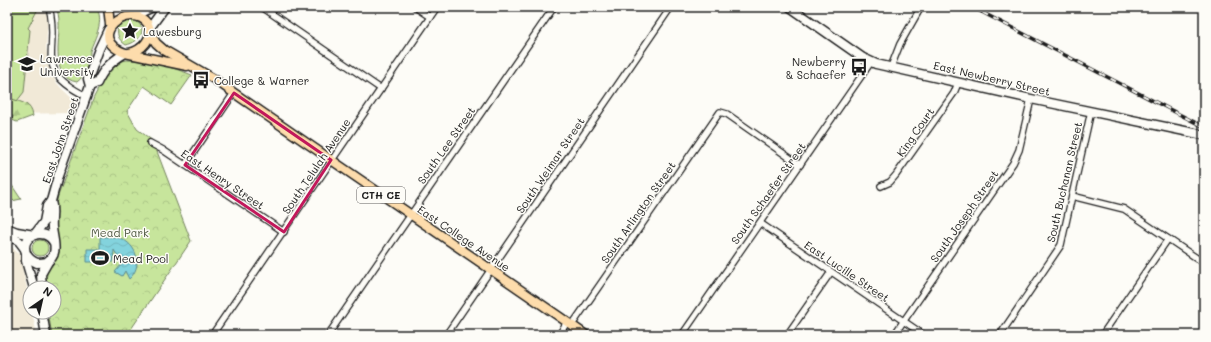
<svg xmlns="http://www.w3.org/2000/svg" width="1211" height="342" font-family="Mali,sans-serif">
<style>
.built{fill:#f1e9d7}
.grass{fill:#c7e59c;stroke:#72805c}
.forest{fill:url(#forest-firs);stroke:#72805c}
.park{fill:url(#park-crowns);stroke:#72805c}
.water{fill:url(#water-waves);stroke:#5a8a90}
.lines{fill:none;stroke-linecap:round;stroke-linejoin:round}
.street-casing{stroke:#1c1c1c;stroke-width:8}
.secondary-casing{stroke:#1c1c1c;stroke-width:11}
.primary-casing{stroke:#1c1c1c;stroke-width:11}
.street{stroke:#fdfcf7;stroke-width:5.5}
.secondary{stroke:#fdfcf7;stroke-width:8}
.primary{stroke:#fddcac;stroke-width:8}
.rail-casing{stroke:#1c1c1c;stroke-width:3.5}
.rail{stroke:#fdfcf7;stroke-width:2;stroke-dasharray:6;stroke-linecap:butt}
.marked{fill:none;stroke:#c2185b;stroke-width:3;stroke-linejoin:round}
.labels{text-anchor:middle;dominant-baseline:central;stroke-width:3;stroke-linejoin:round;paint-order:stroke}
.shield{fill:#fdfcf7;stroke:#605f5e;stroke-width:1}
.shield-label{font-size:10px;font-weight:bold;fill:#1c1c1c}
.poi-label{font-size:11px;fill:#1c1c1c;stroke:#fdfcf7;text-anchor:start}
.street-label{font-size:11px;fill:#1c1c1c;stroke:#fdfcf7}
.park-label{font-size:11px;fill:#4f5842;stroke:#fdfcf7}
</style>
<defs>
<pattern id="forest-firs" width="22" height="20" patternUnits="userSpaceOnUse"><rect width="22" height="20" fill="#c7e59c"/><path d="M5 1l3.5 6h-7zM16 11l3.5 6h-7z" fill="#aac486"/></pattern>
<pattern id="park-crowns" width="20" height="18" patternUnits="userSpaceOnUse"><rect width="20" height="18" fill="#c7e59c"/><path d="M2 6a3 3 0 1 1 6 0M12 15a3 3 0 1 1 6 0" fill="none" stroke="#aac486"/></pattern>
<pattern id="water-waves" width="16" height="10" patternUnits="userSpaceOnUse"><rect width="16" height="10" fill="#83d3dd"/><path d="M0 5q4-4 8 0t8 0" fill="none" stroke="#71b5bd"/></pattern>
</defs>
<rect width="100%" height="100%" fill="#fdfcf7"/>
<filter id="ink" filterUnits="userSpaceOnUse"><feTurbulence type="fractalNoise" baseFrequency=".025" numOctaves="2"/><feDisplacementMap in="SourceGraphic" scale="8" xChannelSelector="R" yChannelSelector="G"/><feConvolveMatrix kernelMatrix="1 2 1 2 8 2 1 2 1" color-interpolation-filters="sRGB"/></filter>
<g filter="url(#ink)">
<g class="built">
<polygon points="7,7 45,7 48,17 46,47 49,68 56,82 62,89 77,103 75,113 7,114"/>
<polygon points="7,243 19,254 30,301 30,312 32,312 37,335 7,335"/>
</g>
<g class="grass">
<polygon points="7,7 39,7 28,28 30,30 24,92 17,101 12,99 7,100"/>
<path d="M 56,7 L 96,7 C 105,21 95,37 90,51 C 90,59 85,77 77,82 C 50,78 60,40 59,22 C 59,17 58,12 56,7 Z"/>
<path d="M 133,19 C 150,28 140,42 126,45 C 117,39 117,34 118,24 L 119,23 Z"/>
<polygon points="7,178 21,199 7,202"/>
<circle cx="40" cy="248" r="8"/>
</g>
<path class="forest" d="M 12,99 C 23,103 31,103 33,116 L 17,122 L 12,120 L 13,116 L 7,116 L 7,100 Z"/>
<path class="park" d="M 127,60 C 149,60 172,67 192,75 L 171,105 L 144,86 L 127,111 L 137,129 L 153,141 L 191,241 L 127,335 L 52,335 L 48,312 L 54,312 L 54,288 L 46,288 L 45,274 L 49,265 L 55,230 L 55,208 L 58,196 L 94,97 L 103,80 L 112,67 L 122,61 Z"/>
<path class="water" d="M 100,237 C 106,237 113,236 119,238 C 138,244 143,267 129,279 L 125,271 L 122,276 L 115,272 L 122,264 L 114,250 L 113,262 L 87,262 L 87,249 L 100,249 Z"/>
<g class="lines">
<g class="street-casing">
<g id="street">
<path d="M 49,7 C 61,51 31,69 86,96"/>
<polyline points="262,7 381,89"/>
<polyline points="415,7 430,17"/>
<polyline points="891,67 900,44 921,7"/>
<polyline points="150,143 163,150 284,232"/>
<polyline points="185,165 234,93"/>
<polyline points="881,186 890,182 896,175 954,93 958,83"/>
<polyline points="1072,196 1124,209 1204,263"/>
<polyline points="760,223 924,335"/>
<polyline points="572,325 720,112 727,114 800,165"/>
<polyline points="212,335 437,7"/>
<polyline points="328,335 554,7"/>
<polyline points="446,335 671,7"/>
<polyline points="559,335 567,322"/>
<polyline points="682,335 871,62"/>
<polyline points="787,335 831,272"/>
<polyline points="894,335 1013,163 1019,150 1031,99"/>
<polyline points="1000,335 1061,245 1091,111"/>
<polyline points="1102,335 1168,239"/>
<polyline points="1203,335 1204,334"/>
</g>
</g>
<g class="secondary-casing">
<g id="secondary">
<polyline points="790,7 863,58 876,64 1031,99 1204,135"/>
<polyline points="138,14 153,7"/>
<polyline points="149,29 165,7"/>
<path d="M 90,86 L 97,83 C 104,68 111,62 125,53"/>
<path d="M 51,201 C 54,210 51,219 52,228 C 53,239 60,256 46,262 C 43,263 40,263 37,263 C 32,261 28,258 26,253 C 20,235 45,226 54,243"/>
<polyline points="7,228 17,232 34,235"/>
<polyline points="35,234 44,222 47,206 51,201 58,176 90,86 88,79 99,49 108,30"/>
<polyline points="7,235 19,241 25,249"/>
<polyline points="26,254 26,261 34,288"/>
<polyline points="42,288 41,274 49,260"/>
<polyline points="42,312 46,335"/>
</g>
</g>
<g class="primary-casing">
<g id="primary">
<polyline points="108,7 110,24"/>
<polyline points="149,31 156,43 164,50 214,79 234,93 586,335"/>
<path d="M 129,53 C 141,51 155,38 148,24 C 130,0 83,37 125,53 L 187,66"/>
</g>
</g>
<use href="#street" class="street"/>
<use href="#secondary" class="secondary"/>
<use href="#primary" class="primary"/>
<g class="rail-casing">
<polyline id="rail" points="972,7 1204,127"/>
</g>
<use href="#rail" class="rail"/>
</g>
</g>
<path class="marked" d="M 234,93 L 331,160 L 284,232 L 185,165 Z"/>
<defs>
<g id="sight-bare" transform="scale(1.38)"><path d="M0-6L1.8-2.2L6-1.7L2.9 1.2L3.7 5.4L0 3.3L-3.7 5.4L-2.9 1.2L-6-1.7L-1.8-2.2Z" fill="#1c1c1c" stroke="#fdfcf7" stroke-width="2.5" paint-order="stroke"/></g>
<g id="university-bare" transform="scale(1.38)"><path d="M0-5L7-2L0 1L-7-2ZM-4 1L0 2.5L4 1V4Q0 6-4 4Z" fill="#1c1c1c" stroke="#fdfcf7" stroke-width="2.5" paint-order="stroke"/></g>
<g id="bus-bare" transform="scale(1.38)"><path d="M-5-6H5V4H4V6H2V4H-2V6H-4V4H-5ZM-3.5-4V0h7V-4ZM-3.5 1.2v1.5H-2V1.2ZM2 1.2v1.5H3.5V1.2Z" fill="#1c1c1c" stroke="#fdfcf7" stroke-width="2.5" paint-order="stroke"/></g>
<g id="stadium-bare" transform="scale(1.38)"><path d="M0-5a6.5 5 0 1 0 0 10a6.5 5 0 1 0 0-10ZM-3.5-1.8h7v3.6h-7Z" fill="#1c1c1c" stroke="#fdfcf7" stroke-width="2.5" paint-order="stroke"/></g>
</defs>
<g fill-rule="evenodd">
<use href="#sight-bare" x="130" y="31"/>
<use href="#university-bare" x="27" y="64"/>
<use href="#bus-bare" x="859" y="67"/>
<use href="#bus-bare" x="201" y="80"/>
<use href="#stadium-bare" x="100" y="258"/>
</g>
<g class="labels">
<rect class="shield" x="357" y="187" width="48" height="16" rx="3"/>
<g class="shield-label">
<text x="381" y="195">CTH CE</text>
</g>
<g class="poi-label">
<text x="143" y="31">Lawesburg</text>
<text x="40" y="58">Lawrence<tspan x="40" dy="13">University</tspan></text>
<text x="846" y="61" text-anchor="end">Newberry<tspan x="846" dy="13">&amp; Schaefer</tspan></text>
<text x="214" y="80">College &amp; Warner</text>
<text x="113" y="258">Mead Pool</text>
</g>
<g class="street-label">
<text transform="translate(992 78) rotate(13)">East Newberry Street</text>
<text transform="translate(915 132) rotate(-55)">King Court</text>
<text transform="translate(60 140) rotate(-71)">East John Street</text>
<text transform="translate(446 145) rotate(-55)">South Lee Street</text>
<text transform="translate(550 165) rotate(-56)">South Weimar Street</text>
<text transform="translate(316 166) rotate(-56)">South Telulah Avenue</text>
<text transform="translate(223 179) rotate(34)">East Henry Street</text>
<text transform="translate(1064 182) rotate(-77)">South Buchanan Street</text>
<text transform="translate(768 193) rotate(-55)">South Schaefer Street</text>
<text transform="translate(638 212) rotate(-55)">South Arlington Street</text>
<text transform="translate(964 216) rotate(-55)">South Joseph Street</text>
<text transform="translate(464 238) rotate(34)">East College Avenue</text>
<text transform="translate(847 271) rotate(34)">East Lucille Street</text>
</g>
<g class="park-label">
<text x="120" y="232">Mead Park</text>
</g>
</g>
<rect width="1211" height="342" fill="none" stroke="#fdfcf7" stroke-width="24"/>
<rect x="12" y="12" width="1187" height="318" fill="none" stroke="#1c1c1c" stroke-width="1.5" filter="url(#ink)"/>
<g transform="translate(42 300) rotate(34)"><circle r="19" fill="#fdfcf7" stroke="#a3a29f"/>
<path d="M0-3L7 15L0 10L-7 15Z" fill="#1c1c1c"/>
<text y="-6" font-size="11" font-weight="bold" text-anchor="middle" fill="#1c1c1c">N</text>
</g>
</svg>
